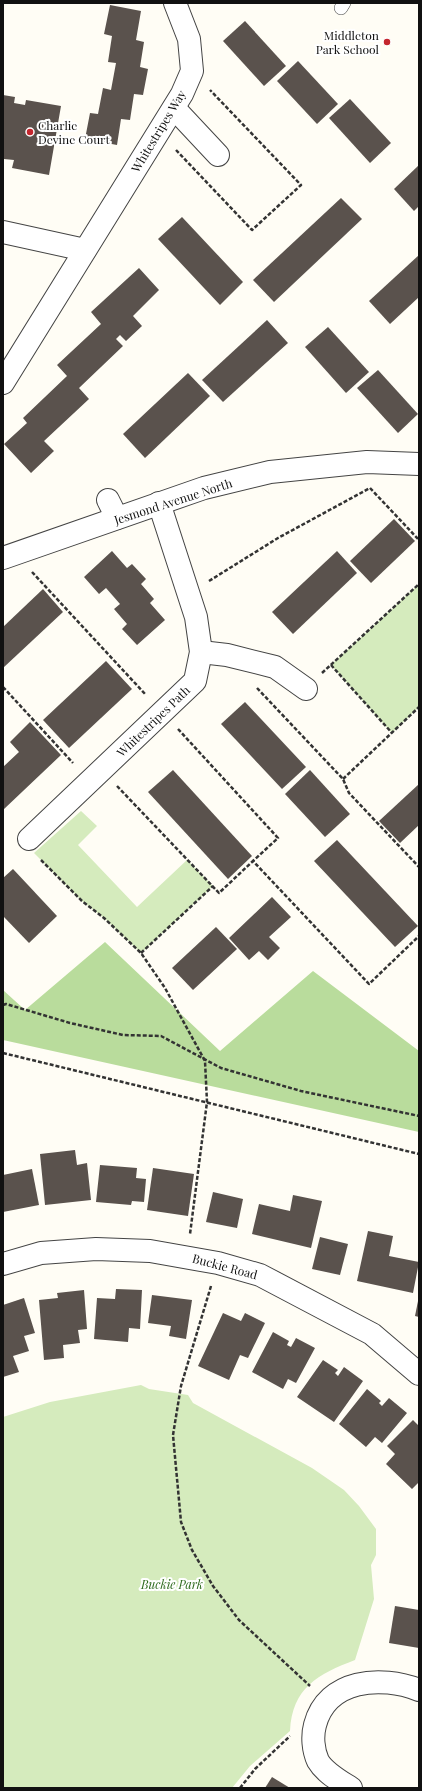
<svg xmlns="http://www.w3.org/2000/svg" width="422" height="1791" font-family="'Playfair Display',serif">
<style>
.green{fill:#d5ebbd}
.forest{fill:#b9dc9c}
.building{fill:#5a524d}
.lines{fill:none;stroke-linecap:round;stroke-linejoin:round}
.lane-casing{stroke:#444;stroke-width:14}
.street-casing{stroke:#444;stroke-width:24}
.path{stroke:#333;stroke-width:2.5;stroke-dasharray:4 2;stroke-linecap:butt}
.lane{stroke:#fff;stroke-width:13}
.street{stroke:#fff;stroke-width:22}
.poi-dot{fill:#c4262e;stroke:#fff;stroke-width:1.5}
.labels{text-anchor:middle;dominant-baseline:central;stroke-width:4;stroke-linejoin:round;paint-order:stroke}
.poi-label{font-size:12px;fill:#111;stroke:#fff;text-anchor:end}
.street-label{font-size:12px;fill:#111;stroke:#fff}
.park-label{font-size:12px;font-style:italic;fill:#2f6b1f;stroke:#fff}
</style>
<rect width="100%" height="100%" fill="#fffdf5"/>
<g class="green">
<polygon points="419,584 419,707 392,733 331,665"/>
<polygon points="81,811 97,826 78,845 137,907 187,860 213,886 141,953 104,918 82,901 34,853"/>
<path d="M 141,1385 L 149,1389 L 188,1395 L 193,1403 L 312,1468 L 344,1490 L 359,1506 L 376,1529 L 376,1555 L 371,1565 L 374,1599 L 355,1660 C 318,1674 292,1688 290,1731 L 250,1766 L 232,1788 L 3,1788 L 3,1417 L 50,1402 Z"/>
</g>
<polygon class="forest" points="105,942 220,1051 313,971 419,1051 419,1132 3,1040 3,990 25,1010"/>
<g class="building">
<polygon points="110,5 141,11 136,40 144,42 140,67 148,69 143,95 134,94 130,120 121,119 117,145 85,139 90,113 98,114 103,88 111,90 116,63 108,62 112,36 104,34"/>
<polygon points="245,21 286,66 264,86 223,41"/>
<polygon points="298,61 338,104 317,124 277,81"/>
<polygon points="3,95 15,97 14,103 25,105 26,100 61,106 49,175 12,168 14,160 4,159 3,162"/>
<polygon points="350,99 391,143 370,163 329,118"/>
<polygon points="419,165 419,206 414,211 394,189"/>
<polygon points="341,198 362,219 274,302 253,280"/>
<polygon points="182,217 243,282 220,305 158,239"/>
<polygon points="419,255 419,297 390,324 369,301"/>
<polygon points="139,268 159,290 133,316 142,326 126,341 120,335 116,339 123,346 79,388 89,399 44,441 54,451 31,473 4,444 27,423 23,418 67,376 57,365 101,324 91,312"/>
<polygon points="267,320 288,343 223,402 202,380"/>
<polygon points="328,327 369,372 346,393 305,347"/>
<polygon points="378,370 418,414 398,433 357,388"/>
<polygon points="188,373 210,396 145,458 123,434"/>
<polygon points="394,519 415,541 371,583 350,561"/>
<polygon points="112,551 127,568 132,564 146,579 141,584 154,599 150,603 165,620 137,645 122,629 127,624 114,609 120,604 106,588 99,594 84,577"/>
<polygon points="337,551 357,573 293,634 272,612"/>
<polygon points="43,589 63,612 3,668 3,627"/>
<polygon points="106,661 132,689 69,748 43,720"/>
<polygon points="245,702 306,767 282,789 221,724"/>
<polygon points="30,722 61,755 3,810 3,767 19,752 10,742"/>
<polygon points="173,770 252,856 228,879 148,792"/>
<polygon points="310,770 350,814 325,837 285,794"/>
<polygon points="419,784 419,825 400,843 379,821"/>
<polygon points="337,840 418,926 395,947 314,861"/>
<polygon points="13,869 57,916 29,943 3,916 3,878"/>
<polygon points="272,897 291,917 269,937 280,948 268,960 259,951 249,960 229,938"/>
<polygon points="216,927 237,949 193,990 172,968"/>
<polygon points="75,1150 77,1165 87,1163 91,1200 45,1205 40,1154"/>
<polygon points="100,1165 137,1168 136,1178 146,1179 144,1202 132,1201 131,1205 96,1202"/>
<polygon points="153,1168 194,1174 188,1216 147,1210"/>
<polygon points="32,1169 39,1205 3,1212 3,1175"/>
<polygon points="213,1192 243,1199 237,1228 206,1222"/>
<polygon points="293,1195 322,1201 311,1248 252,1234 259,1204 290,1211"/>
<polygon points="368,1231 393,1236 389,1256 419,1262 413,1293 357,1281"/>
<polygon points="320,1237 348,1244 340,1275 312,1269"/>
<polygon points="116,1289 142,1290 140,1329 129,1328 128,1342 94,1339 97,1298 115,1299"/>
<polygon points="84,1290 87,1329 78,1330 80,1343 63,1345 64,1358 44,1360 39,1300 58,1298 57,1293"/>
<polygon points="152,1295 192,1300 186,1339 169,1336 171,1326 148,1323"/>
<polygon points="24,1298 35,1333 24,1336 29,1351 13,1356 19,1372 3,1377 3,1305"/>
<polygon points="418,1301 419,1301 419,1317 415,1316"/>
<polygon points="223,1313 241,1321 245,1313 265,1323 248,1358 240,1355 229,1380 198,1366"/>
<polygon points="273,1332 289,1341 287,1345 291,1347 296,1338 315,1348 296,1383 288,1379 283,1389 252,1372"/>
<polygon points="323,1360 338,1370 335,1373 338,1376 344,1367 363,1381 334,1422 297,1397"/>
<polygon points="367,1389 381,1401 379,1403 382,1406 389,1398 407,1413 382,1443 375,1437 366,1447 339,1424"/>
<polygon points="413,1420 419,1426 419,1482 412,1489 386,1464 395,1454 387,1446"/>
<polygon points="395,1606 419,1610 419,1648 389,1643"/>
<polygon points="272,1777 290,1788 265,1788"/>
</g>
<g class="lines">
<g class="lane-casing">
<polyline id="lane" points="341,8 344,3"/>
</g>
<g class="street-casing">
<g id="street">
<polyline points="174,108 218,155"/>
<polyline points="3,232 85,250"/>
<polyline points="3,383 182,94 192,71 189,39 175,3"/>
<polyline points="108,500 117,518"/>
<polyline points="3,558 204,488 270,472 367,462 419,464"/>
<polyline points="201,652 227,655 275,667 306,689"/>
<polyline points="29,839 195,681 201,652 196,617 159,503"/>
<polyline points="3,1264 41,1253 96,1249 150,1251 218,1263 260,1275 372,1334 419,1374"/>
<path d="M 351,1788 C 340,1781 325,1773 318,1761 C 313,1750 312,1736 315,1725 C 327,1679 381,1675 419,1690"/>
</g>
</g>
<g class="path">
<polyline points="176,150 252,230 301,185 210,90"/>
<polyline points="370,488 419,540"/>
<polyline points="32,572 146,695"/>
<polyline points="209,581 278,538 370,488"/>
<polyline points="331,665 392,733"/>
<polyline points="322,673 419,584"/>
<polyline points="3,687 73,763"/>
<polyline points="257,688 343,779 349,793 419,867"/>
<polyline points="178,729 278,838 253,861"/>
<polyline points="343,779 419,707"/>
<polyline points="117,786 219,893 253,861 369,984 419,936"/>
<polyline points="41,860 82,901 104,918 141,953 165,988 205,1061 207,1102 190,1234"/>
<polyline points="141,953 213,886"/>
<polyline points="3,1005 6,1004 70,1023 123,1035 161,1036 221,1068 301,1091 419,1116"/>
<polyline points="3,1053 419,1154"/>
<polyline points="211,1286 181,1386 173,1435 181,1522 192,1550 213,1586 239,1620 310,1686"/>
<polyline points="240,1788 255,1769 290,1736"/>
</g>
<use href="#lane" class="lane"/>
<use href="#street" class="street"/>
</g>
<g class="poi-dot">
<circle cx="387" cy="42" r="4"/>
<circle cx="30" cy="132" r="4"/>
</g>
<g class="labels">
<g class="poi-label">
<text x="379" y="35">Middleton<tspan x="379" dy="14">Park School</tspan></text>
<text x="38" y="125" text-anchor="start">Charlie<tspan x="38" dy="14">Devine Court</tspan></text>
</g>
<g class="street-label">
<text transform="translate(158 131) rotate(-59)">Whitestripes Way</text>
<text transform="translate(173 501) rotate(-18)">Jesmond Avenue North</text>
<text transform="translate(153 721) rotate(-44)">Whitestripes Path</text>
<text transform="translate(225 1266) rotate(15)">Buckie Road</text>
</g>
<g class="park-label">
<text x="172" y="1584">Buckie Park</text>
</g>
</g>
<rect width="422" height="1791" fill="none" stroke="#111111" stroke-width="8"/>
</svg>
